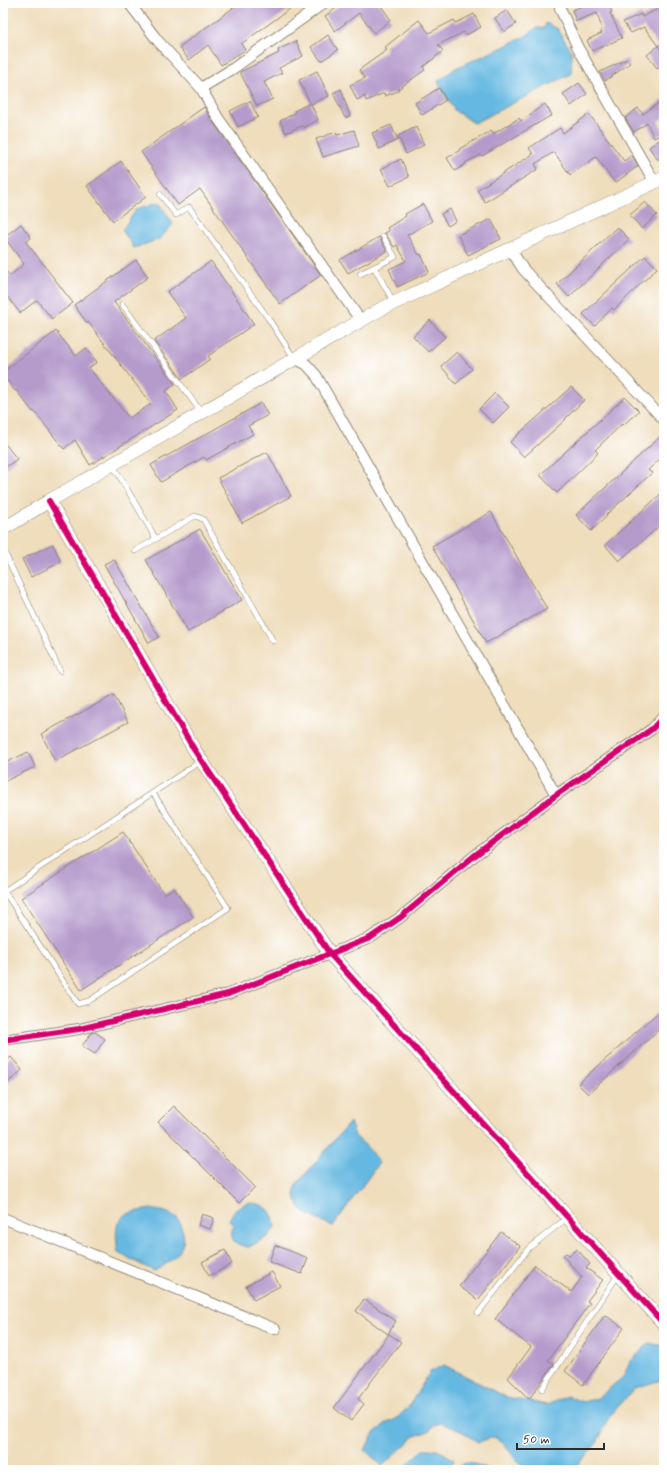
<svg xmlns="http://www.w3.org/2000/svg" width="667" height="1473" font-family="Mynerve,sans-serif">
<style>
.water{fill:#65b8e1;stroke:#487286}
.building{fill:#b59bcc}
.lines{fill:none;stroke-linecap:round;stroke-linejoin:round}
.service-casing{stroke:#8d8473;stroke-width:6}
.minor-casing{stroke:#8d8473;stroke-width:12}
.tertiary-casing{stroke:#8d8473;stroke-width:14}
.service{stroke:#fff;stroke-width:5}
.minor{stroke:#fff;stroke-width:10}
.tertiary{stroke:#fff;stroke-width:13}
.cycleway-casing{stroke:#fff;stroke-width:8}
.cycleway{stroke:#d6006c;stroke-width:6}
</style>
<rect width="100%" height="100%" fill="#fff"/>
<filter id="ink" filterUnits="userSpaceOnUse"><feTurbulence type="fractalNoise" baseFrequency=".025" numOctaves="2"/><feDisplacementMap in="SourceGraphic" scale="8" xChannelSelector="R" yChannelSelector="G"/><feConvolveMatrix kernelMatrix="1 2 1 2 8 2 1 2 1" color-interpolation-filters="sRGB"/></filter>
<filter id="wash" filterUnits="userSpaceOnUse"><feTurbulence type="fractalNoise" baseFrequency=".012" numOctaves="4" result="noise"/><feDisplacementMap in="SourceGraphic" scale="16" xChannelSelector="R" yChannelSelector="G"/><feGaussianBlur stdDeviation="0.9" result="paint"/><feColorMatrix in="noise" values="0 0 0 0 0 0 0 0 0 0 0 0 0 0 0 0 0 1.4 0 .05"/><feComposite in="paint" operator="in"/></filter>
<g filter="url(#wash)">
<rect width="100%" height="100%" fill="#efddbb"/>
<g class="water">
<polygon points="546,23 558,29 572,53 571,74 474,123 455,111 445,95 438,81 456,68 503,47 526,36 536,28 544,28"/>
<polygon points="159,202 173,224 160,239 134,248 122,230 137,209"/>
<path d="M 350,1122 L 355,1136 L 369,1149 L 379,1163 L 333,1226 C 314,1218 290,1211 296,1185 Z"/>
<path d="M 246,1203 C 264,1203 273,1208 275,1227 L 269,1236 L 249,1247 C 234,1245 229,1240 233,1225 L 229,1220 L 234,1211 Z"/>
<path d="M 151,1209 C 159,1211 171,1212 177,1218 C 179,1220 180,1224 181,1227 C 191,1247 171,1263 154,1271 L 118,1253 C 113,1217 118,1214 151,1209 Z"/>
<polygon points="649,1343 664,1346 664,1377 661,1380 635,1388 609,1417 597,1443 573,1470 525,1470 502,1442 494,1437 478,1442 463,1432 442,1423 434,1425 429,1431 415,1436 382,1466 365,1450 373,1434 385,1424 396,1419 409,1406 430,1372 444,1365 506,1397 547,1405 567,1396 583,1402 598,1398 624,1376 629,1363"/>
<path d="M 424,1449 C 437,1448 444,1453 454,1460 L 449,1470 L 401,1470 Z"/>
<polygon points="465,1463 475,1464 490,1470 457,1470 458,1467"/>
</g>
<g id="blocks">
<g class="building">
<polygon points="240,3 298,3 241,44 245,50 221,65 208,45 189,60 179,47"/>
<polygon points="343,3 379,3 391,20 374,33 359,13 335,31 325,16"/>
<polygon points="590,3 608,3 612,12 610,13 622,38 592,51 587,40 602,33 600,30 602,29 597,13 576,21 572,10"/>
<polygon points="664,6 664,42 658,46 644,27 631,33 623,22 641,14 642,17"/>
<polygon points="507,10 516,24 504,32 495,18"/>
<polygon points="474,14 481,27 466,35 464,32 438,45 443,51 423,67 425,70 398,89 398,91 385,96 384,93 366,101 365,96 357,100 350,85 365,78 359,70 387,50 385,47 419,20 429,33 454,20 456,23"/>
<polygon points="328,35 338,50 321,61 311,47"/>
<polygon points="296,41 303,56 279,68 282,73 264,82 273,99 257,106 240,72 279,53 278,50"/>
<polygon points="658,46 664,54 664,64 657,68 647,55"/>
<polygon points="627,59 630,63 605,81 600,72"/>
<polygon points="317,71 329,96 311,104 318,120 305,127 301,126 286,133 280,121 295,113 294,111 310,103 299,80"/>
<polygon points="579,83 587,94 571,106 563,94"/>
<polygon points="439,88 446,100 422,115 415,103"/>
<polygon points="341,89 350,116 345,118 333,93"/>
<polygon points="664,99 664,117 658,121 664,133 654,138 647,123 634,132 625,118 638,108 643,114"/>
<polygon points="250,101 258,117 238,127 230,111"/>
<polygon points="545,104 552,115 482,156 481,155 465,163 466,164 455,171 447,158 460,150 459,149 491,131 493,134 519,118 521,121"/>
<polygon points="204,107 213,122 321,275 280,304 200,189 178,205 141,152"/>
<polygon points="589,114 624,161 632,155 638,166 615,183 596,157 570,175 554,152 535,164 538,169 485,202 477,190 533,154 529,148 560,128 563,133"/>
<polygon points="391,125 398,140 379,149 372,133"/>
<polygon points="416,127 424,145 406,154 398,136"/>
<polygon points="354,130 359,146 323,157 316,139 336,132 337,135"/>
<polygon points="664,137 664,157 660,159 657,159 649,147"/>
<polygon points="401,159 409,177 390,186 381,169"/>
<polygon points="121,161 146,197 113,221 87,186"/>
<polygon points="645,202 657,215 642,229 630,215"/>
<polygon points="423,204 432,221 407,235 419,255 421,254 429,272 397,287 389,269 406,261 397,245 394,247 385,233 389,231 387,228 406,216 405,214"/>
<polygon points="450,209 456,221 448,226 441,214"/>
<polygon points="491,219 501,239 468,255 458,235"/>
<polygon points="21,224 31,238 26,242 73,303 52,319 37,300 20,313 3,291 3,267 10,276 24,264 4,237"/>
<polygon points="617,227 629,239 569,297 557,284"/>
<polygon points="379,237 387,251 348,273 340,260"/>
<polygon points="645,256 657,268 614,310 612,308 595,326 583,314"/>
<polygon points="136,260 148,277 114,302 175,384 166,391 178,410 90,465 75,440 64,449 34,411 33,412 16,390 15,391 3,375 3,372 56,331 76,356 86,348 97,362 89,368 129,418 151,404 88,322 87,323 74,305"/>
<polygon points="211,261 254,324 208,356 210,359 182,379 154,341 186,318 167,292"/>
<polygon points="430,320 445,337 428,352 413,336"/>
<polygon points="457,352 472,369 456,384 441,366"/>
<polygon points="571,387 584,400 565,419 566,419 524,457 510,442"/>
<polygon points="495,393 509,407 493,423 479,409"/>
<polygon points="625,397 639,411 623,425 622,424 595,450 598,453 557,493 540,475"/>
<polygon points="261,403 268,415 248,426 253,434 206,460 204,457 161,482 151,465"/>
<polygon points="664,433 664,455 648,470 652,473 606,515 607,516 591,531 576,515"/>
<polygon points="3,441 17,459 3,469"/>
<polygon points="267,452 291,496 242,523 218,478"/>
<polygon points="664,491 664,516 660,520 663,523 619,561 605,545"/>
<polygon points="491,512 547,609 486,643 432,546"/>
<polygon points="200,529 242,600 188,632 146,560"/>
<polygon points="53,544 61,562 31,577 22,559"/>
<polygon points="114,559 159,637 149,643 104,564"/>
<polygon points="114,695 128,722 55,761 41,734"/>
<polygon points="28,752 35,767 3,782 3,764"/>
<polygon points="123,832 164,894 174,888 193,917 81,990 21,898"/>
<polygon points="664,1007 664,1025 588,1094 578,1084"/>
<polygon points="95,1032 105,1039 95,1054 82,1046 91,1033"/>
<polygon points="11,1057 22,1070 3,1087 3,1063"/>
<polygon points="174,1106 255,1187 239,1203 158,1122"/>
<polygon points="202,1214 214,1218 210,1229 198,1225"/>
<polygon points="501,1232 520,1246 478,1300 459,1286"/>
<polygon points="275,1245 308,1258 302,1274 269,1262"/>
<polygon points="577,1249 590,1264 586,1268 603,1280 587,1301 590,1303 548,1360 554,1364 529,1399 508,1378 531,1347 495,1319 535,1265 570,1291 572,1291 582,1277 563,1256 566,1253 569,1255"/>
<polygon points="225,1250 232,1264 209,1276 202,1262"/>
<polygon points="272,1272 280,1286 254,1300 246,1286"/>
<polygon points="364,1299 396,1321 388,1334 356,1311"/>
<polygon points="605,1315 624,1328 583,1385 565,1371"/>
<polygon points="389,1334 401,1342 358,1399 364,1404 351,1421 334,1408"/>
</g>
</g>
</g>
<g filter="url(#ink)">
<use href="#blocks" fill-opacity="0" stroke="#8d8473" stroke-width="1"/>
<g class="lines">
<g class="service-casing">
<g id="service">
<polyline points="160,194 176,215 189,207 268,318 294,358"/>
<polyline points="374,267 394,303"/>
<polyline points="360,274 395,257 383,236"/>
<polyline points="122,304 201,412"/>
<polyline points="113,465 156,539"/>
<polyline points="3,549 60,671"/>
<polyline points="135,551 195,516 203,519 273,641"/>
<polyline points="153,793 228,908 89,1001 78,1004 4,891 201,761"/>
<polyline points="478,1313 529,1248 567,1218"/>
<polyline points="542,1389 618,1275"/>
</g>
</g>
<g class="minor-casing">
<g id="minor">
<polyline points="129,3 158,41 201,88 218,118 361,321"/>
<polyline points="560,8 577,46 655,183"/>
<polyline points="201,88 234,68 324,3"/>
<polyline points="511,250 523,269 664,420"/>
<polyline points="295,359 306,364 316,375 556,795"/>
<polyline points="3,1040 79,1029 228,994 370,938 401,917 474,856 556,795 652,729 664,716"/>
<polyline points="3,1218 275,1329"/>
</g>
</g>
<g class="tertiary-casing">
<g id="tertiary">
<polyline points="49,501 195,751 330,954 664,1324"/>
<polyline points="3,529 49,501 381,309 664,178"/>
</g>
</g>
<use href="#service" class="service"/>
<use href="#minor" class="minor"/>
<use href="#tertiary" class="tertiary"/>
<g class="cycleway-casing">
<g id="cycleway">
<polyline points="49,501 195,751 330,954 664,1324"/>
<polyline points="3,1040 79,1029 228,994 370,938 401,917 474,856 556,795 652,729 664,716"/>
</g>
</g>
<use href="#cycleway" class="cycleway"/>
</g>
</g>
<rect width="667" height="1473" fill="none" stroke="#fff" stroke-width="16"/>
<path d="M517 1443v6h87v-6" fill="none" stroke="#2b2b2b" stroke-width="2"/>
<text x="523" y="1443" font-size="12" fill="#2b2b2b" stroke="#ffffff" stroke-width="3" paint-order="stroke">50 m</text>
</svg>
